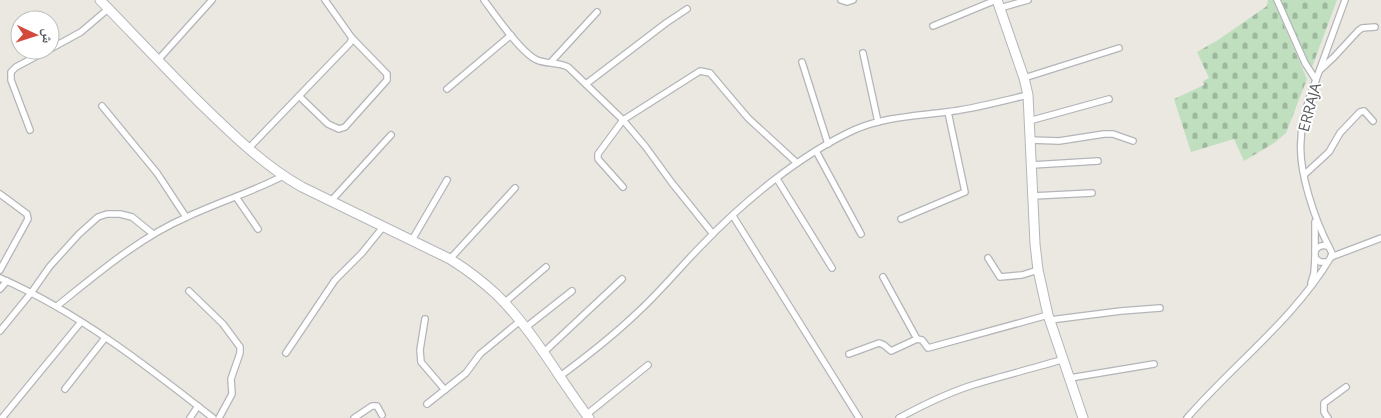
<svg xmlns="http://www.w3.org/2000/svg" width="1381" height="418" font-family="'Open Sans','Noto Naskh Arabic',sans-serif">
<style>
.cemetery{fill:url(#cemetery-stones)}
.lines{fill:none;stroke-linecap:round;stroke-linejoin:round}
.minor-casing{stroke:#b3b5b9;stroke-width:8}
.secondary-casing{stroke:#b4b6bb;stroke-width:11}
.minor{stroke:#fff;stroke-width:5.5}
.secondary{stroke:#fff;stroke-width:9}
.labels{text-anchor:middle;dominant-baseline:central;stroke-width:4;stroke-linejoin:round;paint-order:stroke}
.street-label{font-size:15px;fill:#595c5f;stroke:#fff}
</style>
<defs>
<pattern id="cemetery-stones" width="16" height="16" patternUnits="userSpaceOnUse" patternTransform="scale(1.25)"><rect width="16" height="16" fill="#bfdfbf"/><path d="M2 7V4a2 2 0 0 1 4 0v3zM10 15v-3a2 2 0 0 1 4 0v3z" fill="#9eb89e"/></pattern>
</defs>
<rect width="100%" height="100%" fill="#eae8e0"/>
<g class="cemetery">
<polygon points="1268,0 1273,0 1307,79 1286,133 1274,143 1244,161 1234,139 1191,152 1174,99 1204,85 1203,81 1209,78 1197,52 1218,40 1267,6"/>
<polygon points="1281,0 1337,0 1312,67 1308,65"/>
</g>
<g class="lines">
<g class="minor-casing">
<g id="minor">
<path d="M 484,0 C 495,15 521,53 537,60 C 546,64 558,62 568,67 L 623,120 L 645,146 L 672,183 L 713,234"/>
<polyline points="841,0 847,2 853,0"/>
<polyline points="1277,0 1305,63 1316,80"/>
<polyline points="1000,8 1028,0"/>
<polyline points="933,26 996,0"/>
<polyline points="50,49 81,32 108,9"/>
<polyline points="863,53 878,122"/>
<polyline points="158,60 212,0"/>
<polyline points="551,62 597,12"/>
<polyline points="802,62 828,144"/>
<polyline points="1320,70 1334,57 1358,31 1362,28 1375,27"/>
<polyline points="1024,78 1119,48"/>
<polyline points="586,84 666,23 687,9"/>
<polyline points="447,89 511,35"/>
<polyline points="299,96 328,124 339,129 345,127 387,80 387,74 384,71 352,38"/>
<polyline points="102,106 157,173 186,217"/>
<polyline points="1029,121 1109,99"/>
<polyline points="30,130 11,80 11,72 16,67 48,50"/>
<polyline points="1030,140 1059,141 1104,134 1113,134 1133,141"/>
<polyline points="248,149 350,43 352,38 325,0"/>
<polyline points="816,151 861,234"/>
<polyline points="1032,165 1098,161"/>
<polyline points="1305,174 1329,152 1340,133 1360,112 1364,111 1373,121"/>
<polyline points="777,179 832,268"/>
<polyline points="623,187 598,159 598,154 623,120 700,71 710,73 748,118 797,163"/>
<polyline points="0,194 27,214 28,219 0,270"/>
<polyline points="1033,196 1092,193"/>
<polyline points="236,197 258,229"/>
<polyline points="331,201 391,135"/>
<polyline points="733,216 859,418"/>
<polyline points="901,219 965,192 948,112"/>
<polyline points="412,240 447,180"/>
<path d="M 1329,247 C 1315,220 1298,171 1301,140 C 1301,126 1305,112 1309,99 L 1345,0"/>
<polyline points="1315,250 1315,222"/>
<polyline points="1331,257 1381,238"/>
<polyline points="988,258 1000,277 1022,275 1038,270"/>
<polyline points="450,259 515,188"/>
<polyline points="883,277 917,339 922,340 928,348 1048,315"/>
<path d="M 0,278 C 78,312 147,366 213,418"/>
<polyline points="1311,283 1314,273 1315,258"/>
<polyline points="0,289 7,281"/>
<polyline points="189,291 223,324 240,347 240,353 231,379 232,394 219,418"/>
<polyline points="504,303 546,267"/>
<path d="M 57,306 C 97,274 140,237 187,217 C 219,202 252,192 283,176"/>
<polyline points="425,319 420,350 421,362 445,390"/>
<polyline points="1050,320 1121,311 1160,308"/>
<polyline points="525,328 572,291"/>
<polyline points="0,331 31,293 50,266 79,234 98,217 107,214 120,214 132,217 153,234"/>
<polyline points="286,353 335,280 362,253 383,227"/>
<polyline points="543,353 622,279"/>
<polyline points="849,354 879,343 884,345 891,351 917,339"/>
<path d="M 559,377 C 586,357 613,336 638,312 C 661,291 681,266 703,244 C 744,201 800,155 854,130 C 883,117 915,116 946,112 C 974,109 1001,101 1028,95"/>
<polyline points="1070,378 1154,364"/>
<polyline points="65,389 105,338"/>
<polyline points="427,404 466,373 480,354 520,321"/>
<polyline points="586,415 648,365"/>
<polyline points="2,418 81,322"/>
<polyline points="190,418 198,406"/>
<polyline points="354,418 372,406 377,406 382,415"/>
<path d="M 899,418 C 923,405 949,392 976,384 C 1005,375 1035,368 1064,359"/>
<path d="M 1187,418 C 1234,364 1294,319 1331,257 L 1332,253 L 1329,247 C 1323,244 1318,246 1315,251 L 1315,258 L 1320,262 L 1327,262"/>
<polyline points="1328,418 1324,412 1324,403 1346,387"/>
</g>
</g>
<g class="secondary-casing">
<g id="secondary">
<path d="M 100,0 C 133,34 165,68 199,102 C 231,133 263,165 302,187 L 450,259 C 466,269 481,280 496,294 C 533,330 558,377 589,418"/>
<polyline points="997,0 1024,78 1028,95 1035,244 1038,270 1048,315 1083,418"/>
</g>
</g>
<use href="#minor" class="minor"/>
<use href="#secondary" class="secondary"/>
</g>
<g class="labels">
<g class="street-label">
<text transform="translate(1309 107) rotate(-75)">ERRAJA</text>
</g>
</g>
<g transform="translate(35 35) rotate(94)"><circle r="24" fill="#ffffff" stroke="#bdbebf"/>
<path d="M0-4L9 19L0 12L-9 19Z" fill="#d34a3d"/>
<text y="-8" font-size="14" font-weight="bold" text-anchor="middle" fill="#595c5f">ش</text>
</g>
</svg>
